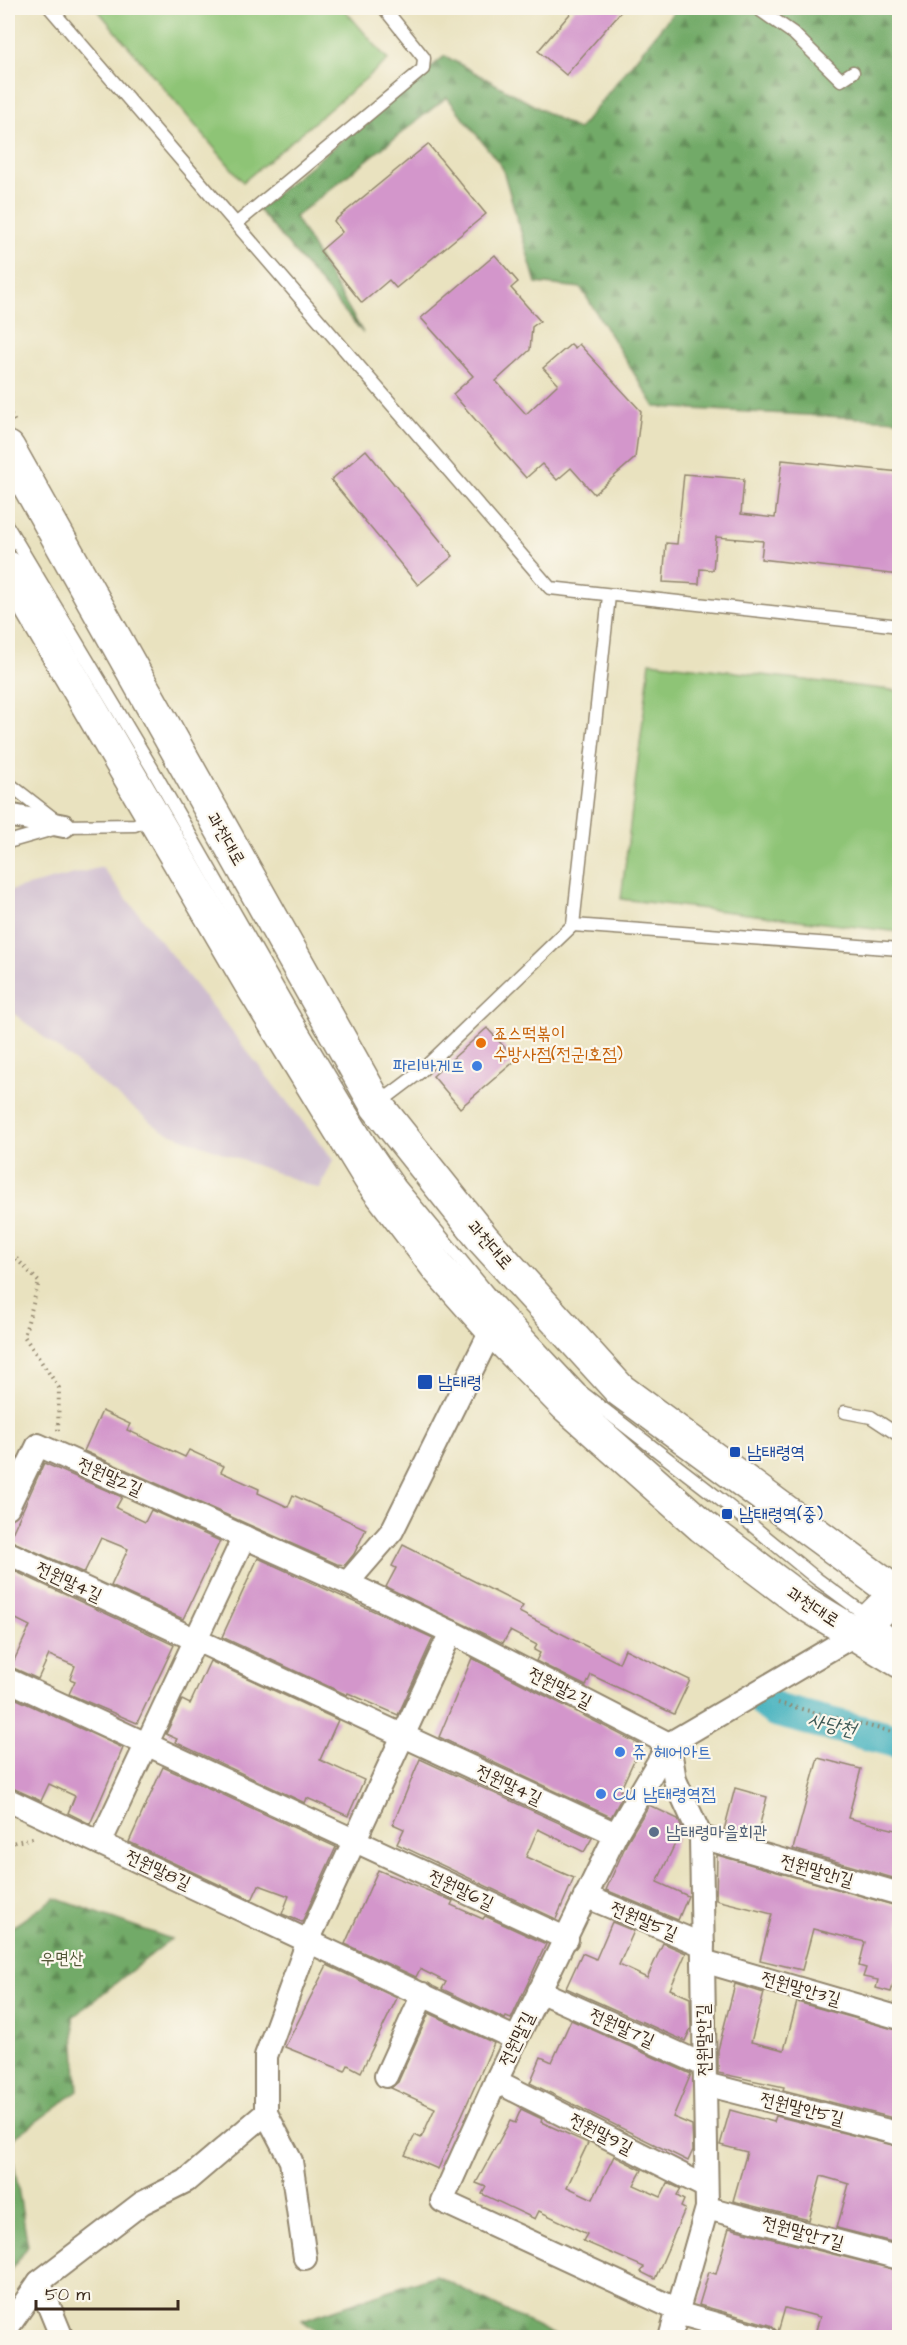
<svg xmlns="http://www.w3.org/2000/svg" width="907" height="2345" font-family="'Architects Daughter','Poor Story',sans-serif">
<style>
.industrial{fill:#cfbdcf}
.green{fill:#8ec476;stroke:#64774a;stroke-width:1.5}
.forest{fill:url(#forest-firs);stroke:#566a42;stroke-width:1.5}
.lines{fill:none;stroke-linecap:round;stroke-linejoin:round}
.river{stroke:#42b1be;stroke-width:34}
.building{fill:#d396cb}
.service-casing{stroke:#92866e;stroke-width:15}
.minor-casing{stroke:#92866e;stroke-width:26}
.primary-casing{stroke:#92866e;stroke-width:36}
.path{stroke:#92866e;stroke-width:4;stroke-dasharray:1.5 4.5;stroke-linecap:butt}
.service{stroke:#fff;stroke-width:12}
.minor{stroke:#fff;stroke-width:22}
.primary{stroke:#fff;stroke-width:33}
.food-dot{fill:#e8710a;stroke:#fbf7ec;stroke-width:2}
.shop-dot{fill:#3f7fe0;stroke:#fbf7ec;stroke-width:2}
.transit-dot{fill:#1a4fb4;stroke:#fbf7ec;stroke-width:2}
.service-dot{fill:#5c6f8a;stroke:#fbf7ec;stroke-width:2}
.labels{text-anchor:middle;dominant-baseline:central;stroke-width:4.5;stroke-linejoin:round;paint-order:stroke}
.street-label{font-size:18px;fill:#3b2a1e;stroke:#fbf7ec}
.food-label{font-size:18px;fill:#c56008;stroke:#fbf7ec;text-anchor:start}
.shop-label{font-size:18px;fill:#366cbe;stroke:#fbf7ec;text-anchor:start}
.transit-label{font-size:18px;fill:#164399;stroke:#fbf7ec;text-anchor:start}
.service-label{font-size:18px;fill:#4e5e75;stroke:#fbf7ec;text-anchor:start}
.park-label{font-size:18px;fill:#545838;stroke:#fbf7ec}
.water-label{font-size:20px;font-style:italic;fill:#3d5956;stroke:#fbf7ec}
</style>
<defs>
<pattern id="forest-firs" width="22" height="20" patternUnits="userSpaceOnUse" patternTransform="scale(1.5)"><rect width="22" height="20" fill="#72aa67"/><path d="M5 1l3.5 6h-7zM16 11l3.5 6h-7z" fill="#5f8b54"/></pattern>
</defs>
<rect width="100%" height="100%" fill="#fbf7ec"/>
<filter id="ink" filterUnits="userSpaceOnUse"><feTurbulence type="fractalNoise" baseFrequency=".0167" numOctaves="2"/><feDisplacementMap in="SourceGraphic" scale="12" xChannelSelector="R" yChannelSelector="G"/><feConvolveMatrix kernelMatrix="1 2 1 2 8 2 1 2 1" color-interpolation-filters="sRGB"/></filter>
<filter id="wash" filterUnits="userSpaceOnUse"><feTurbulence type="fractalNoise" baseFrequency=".008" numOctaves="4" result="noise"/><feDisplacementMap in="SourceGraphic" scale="24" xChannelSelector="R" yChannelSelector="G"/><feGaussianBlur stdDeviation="1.35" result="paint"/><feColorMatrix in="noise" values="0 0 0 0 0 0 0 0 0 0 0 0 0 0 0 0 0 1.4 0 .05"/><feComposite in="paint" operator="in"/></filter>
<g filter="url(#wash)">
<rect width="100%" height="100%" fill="#e9e2bf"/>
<polygon class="industrial" points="102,867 333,1160 320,1189 161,1130 8,1009 8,891"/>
<g class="green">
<polygon points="96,8 343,8 388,60 243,182"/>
<polygon points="650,662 899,691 899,932 621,899"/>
</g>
<g class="forest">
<polygon points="677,8 899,8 899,420 655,407 581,288 536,283 502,167 447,97 295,217 363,333 258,209 445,56 578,130"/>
<polygon points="55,1898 171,1939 73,2017 78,2091 10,2141 28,2246 8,2275 8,1930"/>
<polygon points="435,2275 558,2337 324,2337 302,2320"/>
</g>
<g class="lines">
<polyline class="river" points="766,1703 775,1710 900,1742"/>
</g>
<g id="blocks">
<g class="building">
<polygon points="575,8 624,8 566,75 538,51"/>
<polygon points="428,144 486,214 396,288 389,280 362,303 320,251 342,232 334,221"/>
<polygon points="495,255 518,282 511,288 540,321 532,327 530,350 496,381 526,414 558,384 543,368 571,344 575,348 579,344 641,411 635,458 594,494 571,468 557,480 542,464 526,478 453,394 473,376 421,318"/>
<polygon points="366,450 453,556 418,585 331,480"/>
<polygon points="782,460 900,472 900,575 761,559 763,541 716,537 713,570 700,569 699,584 663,582 666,543 677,544 684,474 744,479 741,514 775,518"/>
<polygon points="487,1028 516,1060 460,1108 433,1076"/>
<polygon points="102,1411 130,1424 127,1430 185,1457 189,1450 224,1466 221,1472 259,1489 258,1493 288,1507 293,1495 366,1529 354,1554 345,1565 337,1564 84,1451"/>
<polygon points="44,1463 122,1497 116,1508 145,1522 151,1510 220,1541 183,1619 111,1586 128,1549 101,1538 84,1573 9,1540"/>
<polygon points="403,1545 523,1606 519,1612 619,1663 625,1649 690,1680 674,1714 591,1675 586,1686 536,1661 540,1653 534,1650 537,1645 510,1631 503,1643 386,1587 396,1568 392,1566"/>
<polygon points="258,1558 433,1638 398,1715 348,1693 347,1695 222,1637"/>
<polygon points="8,1568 174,1645 137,1723 69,1694 75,1681 70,1679 75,1666 49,1655 38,1679 11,1667 30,1626 8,1615"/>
<polygon points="472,1658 641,1745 620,1791 624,1793 611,1817 439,1737"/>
<polygon points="210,1661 338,1720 320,1760 364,1780 348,1816 307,1798 305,1803 175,1742 177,1739 166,1734 182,1700 190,1704"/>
<polygon points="8,1695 123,1748 90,1824 68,1813 75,1796 49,1784 41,1801 8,1786"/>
<polygon points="818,1758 861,1769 848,1818 900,1831 900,1880 793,1849"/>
<polygon points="420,1759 592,1838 584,1852 538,1829 526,1857 574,1878 556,1919 397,1844 404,1829 393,1824"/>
<polygon points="163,1767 336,1847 302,1922 282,1914 289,1896 259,1885 252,1900 129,1842"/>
<polygon points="735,1788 767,1797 756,1839 724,1830"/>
<polygon points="649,1805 678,1819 682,1829 657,1882 688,1896 678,1920 606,1890 628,1840"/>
<polygon points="717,1855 900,1907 900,1941 895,1959 900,1961 891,1992 876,1988 878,1980 863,1977 866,1968 859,1966 865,1942 813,1929 802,1970 760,1960 772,1914 716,1900"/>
<polygon points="378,1870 453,1901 451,1905 483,1919 485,1916 546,1944 511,2019 506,2017 505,2019 442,1989 446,1982 420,1969 416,1977 345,1944"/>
<polygon points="612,1922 634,1931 619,1965 647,1978 663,1943 686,1953 670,1989 690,1998 691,2028 685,2041 566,1988 582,1953 596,1959"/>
<polygon points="327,1965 397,1998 361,2072 348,2065 345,2071 285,2047"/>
<polygon points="735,1984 764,1993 751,2042 784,2050 797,2002 900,2031 900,2108 897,2119 783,2090 784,2087 718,2073 718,2050"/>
<polygon points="429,2013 494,2043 438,2169 405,2155 415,2135 421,2138 435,2108 391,2088 398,2082"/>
<polygon points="571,2020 691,2074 673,2117 692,2125 693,2150 688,2161 530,2083 541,2057 552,2062"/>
<polygon points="521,2109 542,2119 541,2122 588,2143 567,2187 593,2199 614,2156 642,2170 634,2185 661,2197 668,2183 681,2189 677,2196 684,2200 681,2207 685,2209 655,2279 641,2272 644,2267 583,2241 587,2234 539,2211 535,2219 482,2194 486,2187 476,2183 510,2121 515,2123"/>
<polygon points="730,2110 774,2122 776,2116 900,2147 900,2244 837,2228 849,2184 821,2176 809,2220 733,2201 747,2152 720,2145"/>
<polygon points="729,2228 900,2271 900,2314 893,2337 814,2337 820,2317 785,2308 778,2332 770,2325 699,2305 709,2272 716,2274"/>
</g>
</g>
</g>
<g filter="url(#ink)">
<use href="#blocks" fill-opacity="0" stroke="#92866e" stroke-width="1.5"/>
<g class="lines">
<g class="service-casing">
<g id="service">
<polyline points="50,8 550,588 900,626"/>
<polyline points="757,8 793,33 841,80 853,72"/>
<polyline points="237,223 423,69 424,58 384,8"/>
<polyline points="8,527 152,768 295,1018 370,1143 399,1185 488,1293 580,1391 726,1504 817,1579 900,1640"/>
<polyline points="8,783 58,822"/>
<polyline points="8,842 64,826 135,825 151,817"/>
<polyline points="573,925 900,949"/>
<polyline points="378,1104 419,1073 573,925 609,596"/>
<polyline points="845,1412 871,1417 900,1436"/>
</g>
</g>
<g class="minor-casing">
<g id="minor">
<polyline points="8,815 64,826"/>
<polyline points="8,1507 38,1445 347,1583 451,1632 669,1744"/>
<polyline points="8,1553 616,1834"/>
<polyline points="347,1583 392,1531 492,1329"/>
<polyline points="8,1680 567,1939"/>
<polyline points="669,1744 675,1780 701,1837 707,2208 670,2338"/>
<polyline points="8,1800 516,2039"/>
<polyline points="701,1837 900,1894"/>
<polyline points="100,1843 244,1537"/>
<polyline points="585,1896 703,1945"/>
<polyline points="703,1961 900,2018"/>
<polyline points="539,1991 704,2065"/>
<polyline points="386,2076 423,1994"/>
<polyline points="496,2081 706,2187"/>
<polyline points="705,2084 900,2134"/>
<polyline points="266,2113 291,2161 305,2258"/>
<polyline points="707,2208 900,2258"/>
<polyline points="39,2282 62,2338"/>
<polyline points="678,2310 442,2201 496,2081 616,1834 669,1744 856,1634"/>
<polyline points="677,2313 766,2338"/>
<polyline points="8,2327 39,2282 142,2203 186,2181 266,2113 266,2056 308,1941 451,1632"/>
</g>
</g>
<g class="primary-casing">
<g id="primary">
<polyline points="8,448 377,1106 483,1239 620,1390 900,1596"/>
<polyline points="8,568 251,984 370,1178 439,1269 492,1329 566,1405 702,1526 801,1601 900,1661"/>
<polyline points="856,1634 896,1594"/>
</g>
</g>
<g class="path">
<polyline points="8,409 16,424"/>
<polyline points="8,1250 39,1282 24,1336 59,1388 58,1432"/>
<polyline points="778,1703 900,1734"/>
<polyline points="8,1844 36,1837"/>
</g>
<use href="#service" class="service"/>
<use href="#minor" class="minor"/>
<use href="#primary" class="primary"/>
</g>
</g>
<circle class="food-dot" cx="481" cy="1043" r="6"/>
<g class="shop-dot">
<circle cx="477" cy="1066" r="6"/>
<circle cx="620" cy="1752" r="6"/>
<circle cx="601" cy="1794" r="6"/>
</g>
<g class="transit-dot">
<rect x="417" y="1374" width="16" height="16" rx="3"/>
<rect x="729" y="1446" width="12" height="12" rx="3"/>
<rect x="721" y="1508" width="12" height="12" rx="3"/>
</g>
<circle class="service-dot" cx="654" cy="1832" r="6"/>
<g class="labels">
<g class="street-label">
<text transform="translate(226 839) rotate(60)">과천대로</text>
<text transform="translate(490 1245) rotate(49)">과천대로</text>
<text transform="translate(110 1477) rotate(24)">전원말2길</text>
<text transform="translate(69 1582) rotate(25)">전원말4길</text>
<text transform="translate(813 1607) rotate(33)">과천대로</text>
<text transform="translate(560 1688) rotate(27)">전원말2길</text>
<text transform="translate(509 1785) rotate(25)">전원말4길</text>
<text transform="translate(158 1870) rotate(25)">전원말8길</text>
<text transform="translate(817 1871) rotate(16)">전원말안1길</text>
<text transform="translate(461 1890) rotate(25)">전원말6길</text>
<text transform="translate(644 1921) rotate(23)">전원말5길</text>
<text transform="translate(801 1989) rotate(16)">전원말안3길</text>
<text transform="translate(622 2028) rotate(24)">전원말7길</text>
<text transform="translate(517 2039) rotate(-64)">전원말길</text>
<text transform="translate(704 2040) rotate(-91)">전원말안길</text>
<text transform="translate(802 2109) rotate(14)">전원말안5길</text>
<text transform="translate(601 2134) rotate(27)">전원말9길</text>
<text transform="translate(803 2233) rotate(15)">전원말안7길</text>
</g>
<g class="food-label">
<text x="493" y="1033">죠스떡볶이<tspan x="493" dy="21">수방사점(전군1호점)</tspan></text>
</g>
<g class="shop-label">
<text x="465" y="1066" text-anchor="end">파리바게뜨</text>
<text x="632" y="1752">쥬 헤어아트</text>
<text x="613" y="1794">CU 남태령역점</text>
</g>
<g class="transit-label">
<text x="438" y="1382">남태령</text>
<text x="747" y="1452">남태령역</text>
<text x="739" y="1514">남태령역(중)</text>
</g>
<g class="service-label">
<text x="666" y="1832">남태령마을회관</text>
</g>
<g class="park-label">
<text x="62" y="1958">우면산</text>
</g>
<g class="water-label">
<text transform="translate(832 1725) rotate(14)">사당천</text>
</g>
</g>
<rect width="907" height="2345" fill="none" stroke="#fbf7ec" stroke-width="30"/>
<path d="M36 2300v9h142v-9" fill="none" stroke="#3b2a1e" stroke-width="3"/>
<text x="45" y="2300" font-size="18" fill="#3b2a1e" stroke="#fbf7ec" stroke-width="4.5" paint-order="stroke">50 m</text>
</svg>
